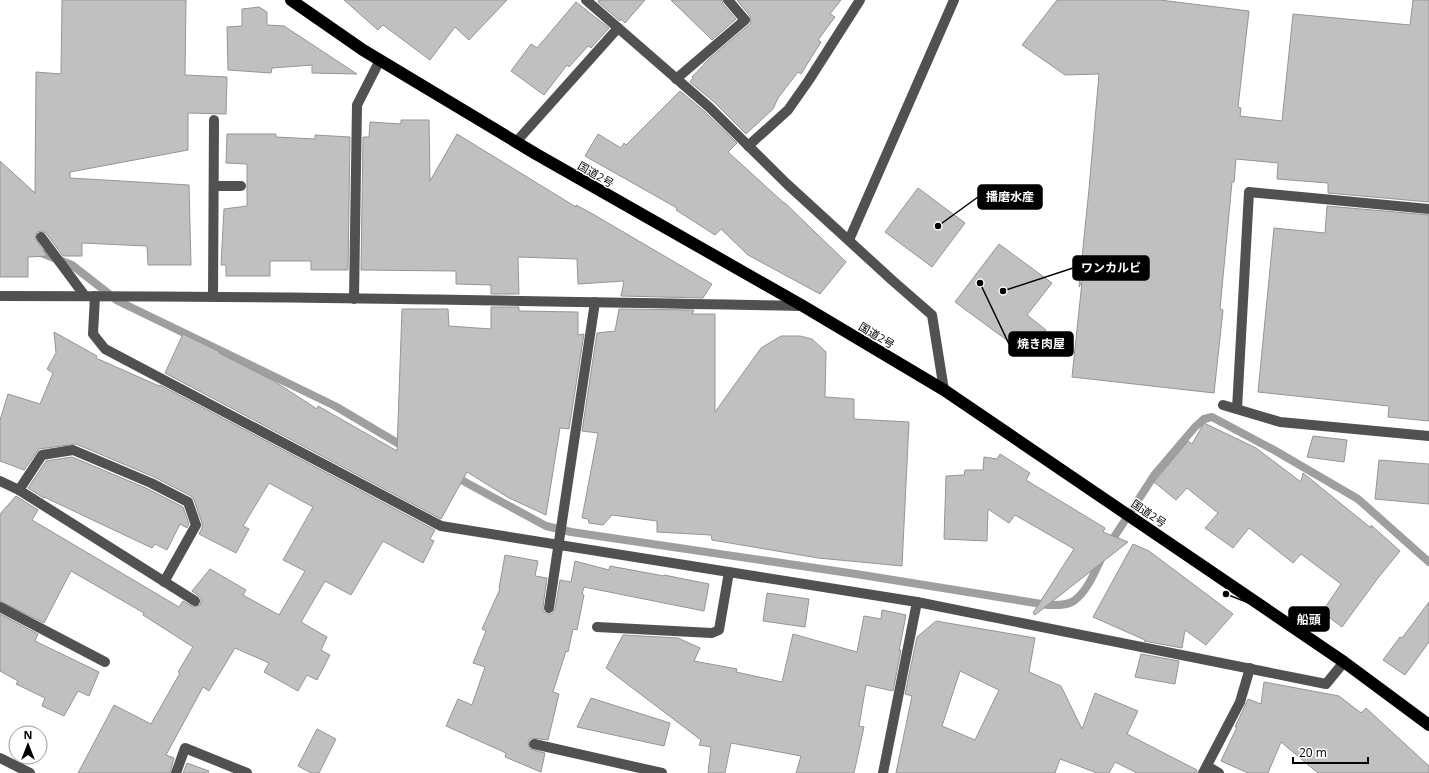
<svg xmlns="http://www.w3.org/2000/svg" width="1429" height="773" font-family="'Open Sans','Noto Sans JP',sans-serif">
<style>
.lines{fill:none;stroke-linecap:round;stroke-linejoin:round}
.stream{stroke:#9f9f9f;stroke-width:8}
.building{fill:#c0c0c0;stroke:#959595;fill-rule:evenodd}
.minor{stroke:#515151;stroke-width:10}
.highway{stroke:#000;stroke-width:12}
.labels{text-anchor:middle;dominant-baseline:central;stroke-width:3;stroke-linejoin:round;paint-order:stroke}
.street-label{font-size:11px;fill:#000;stroke:#fff}
.leader{fill:none;stroke:#000;stroke-width:1.5}
.callout-dot{fill:#000;stroke:#fff;stroke-width:1.5}
.callout{fill:#000;stroke:#000;stroke-width:1.5}
.callout-label{font-size:12px;text-anchor:middle;font-weight:bold;fill:#fff}
</style>
<rect width="100%" height="100%" fill="#fff"/>
<g class="lines">
<g class="stream">
<polyline points="36,251 72,265 118,301 335,406 406,448"/>
<path d="M 454,476 L 546,526 L 571,532 L 856,574 L 1048,605 C 1056,605 1068,606 1075,600 C 1088,590 1095,571 1102,557"/>
<polyline points="1109,545 1155,474 1195,427 1204,419 1212,417 1274,450 1358,499 1429,562"/>
</g>
</g>
<g class="building">
<polygon points="62,0 186,0 185,75 227,77 226,114 188,113 188,150 70,172 70,178 189,185 191,265 148,265 147,246 82,243 82,256 63,256 46,233 41,231 37,232 35,238 47,256 28,257 28,277 0,277 0,161 35,193 36,72 61,74"/>
<polygon points="344,0 507,0 469,40 455,27 430,60 383,25 378,30"/>
<polygon points="599,0 645,0 625,23 621,19 620,21 598,2"/>
<polygon points="671,0 722,0 723,4 736,19 712,40"/>
<polygon points="737,0 841,0 830,14 835,17 818,40 821,42 801,74 798,72 778,98 773,109 746,134 714,102 690,82 693,78 692,77 710,58 751,23 750,16"/>
<polygon points="1057,0 1160,0 1249,11 1238,107 1241,108 1240,116 1282,121 1293,14 1410,25 1413,0 1429,0 1429,202 1328,193 1328,183 1277,179 1278,163 1236,159 1234,182 1232,182 1220,309 1223,310 1214,393 1072,377 1082,282 1079,287 1089,189 1099,74 1065,75 1022,45"/>
<polygon points="576,2 609,28 591,48 588,46 569,67 567,65 544,95 511,71 531,44 537,48"/>
<polygon points="259,7 267,12 267,25 284,26 357,74 312,73 312,65 272,68 271,73 228,70 227,27 242,26 242,9"/>
<polygon points="680,91 705,112 737,143 728,152 784,203 785,203 846,262 820,294 748,255 721,229 715,235 676,210 677,208 585,156 598,134 621,148 624,143 626,145"/>
<polygon points="401,120 429,120 430,181 457,134 576,207 576,205 591,213 712,284 703,298 621,296 624,281 578,284 577,259 518,257 519,294 491,294 491,285 456,284 456,271 361,270 363,137 369,137 370,122 401,124"/>
<polygon points="227,134 276,134 276,137 315,139 315,135 350,137 348,270 311,270 311,261 270,261 270,276 226,276 226,265 221,265 224,209 247,206 247,164 226,163"/>
<polygon points="918,188 965,223 932,267 885,232"/>
<polygon points="1327,206 1429,215 1429,421 1388,417 1389,406 1258,392 1274,228 1325,233"/>
<polygon points="999,244 1052,283 1027,315 1046,330 1031,350 1012,336 1008,341 955,302"/>
<polygon points="491,307 519,307 519,311 578,312 578,335 584,334 569,429 560,428 546,515 509,498 467,472 441,519 165,373 183,334 220,352 219,353 274,381 317,409 318,406 397,451 402,309 448,309 449,326 491,329"/>
<polygon points="619,309 694,310 692,314 715,314 715,412 761,348 781,336 800,336 812,339 826,352 825,397 854,399 854,419 909,422 902,566 818,558 712,540 711,535 657,532 657,521 612,515 603,525 589,523 588,519 582,518 598,433 582,431 597,333 615,331"/>
<polygon points="54,332 97,356 96,358 159,386 160,385 435,530 430,539 434,541 423,563 383,541 351,595 325,581 301,622 327,637 321,650 330,655 317,680 307,675 298,691 264,672 269,663 235,648 209,691 203,687 166,755 174,758 170,773 78,773 114,705 151,724 180,673 178,672 193,647 143,615 144,613 71,571 44,623 0,601 0,514 16,496 38,510 32,520 179,607 183,601 194,607 200,605 201,602 201,598 192,591 210,569 246,590 243,595 279,615 305,571 283,560 313,507 269,483 243,526 249,529 236,553 199,534 202,528 202,523 194,500 191,496 154,477 76,444 39,449 24,470 0,461 0,420 8,394 40,404 53,373 47,369 56,353"/>
<polygon points="1204,423 1256,448 1301,482 1303,473 1371,528 1371,525 1400,551 1378,578 1342,627 1322,612 1341,584 1301,554 1293,563 1249,528 1233,548 1205,528 1218,513 1187,488 1176,500 1154,482 1188,441 1192,444"/>
<polygon points="1313,436 1347,440 1344,462 1307,457"/>
<polygon points="1000,454 1030,473 1026,480 1105,528 1103,532 1128,542 1035,615 1033,613 1074,549 1015,515 1009,523 988,509 987,541 944,539 946,476 964,475 965,470 983,470 984,457 997,459"/>
<polygon points="72,457 148,489 183,507 189,524 187,528 180,524 167,550 155,544 152,548 44,497 44,498 28,488 46,461"/>
<polygon points="1379,460 1429,464 1429,504 1375,499"/>
<polygon points="1133,544 1149,551 1233,614 1206,645 1185,630 1182,648 1144,641 1145,640 1093,617"/>
<polygon points="505,555 538,561 535,576 547,578 543,607 543,611 548,614 552,614 555,609 560,580 571,582 575,561 609,570 610,566 664,576 664,575 709,584 704,611 584,587 582,594 584,595 577,630 573,629 568,652 566,651 553,692 559,694 548,740 532,738 529,740 528,743 530,749 545,753 541,772 505,757 506,753 446,726 458,699 472,705 485,667 473,663 486,631 482,629 500,589 499,588"/>
<polygon points="767,593 809,599 805,627 763,621"/>
<polygon points="1429,602 1429,642 1405,675 1383,660 1400,637 1402,638"/>
<polygon points="882,610 906,615 899,651 901,650 893,691 866,685 859,726 864,727 854,773 796,773 801,756 731,743 725,773 708,773 711,747 699,745 701,740 606,668 623,635 678,638 700,648 694,661 737,669 736,672 782,682 793,634 857,652 864,616 881,619"/>
<polygon points="0,614 38,634 35,641 99,672 89,696 78,691 64,716 42,706 45,698 16,684 18,681 0,671"/>
<path d="M 936,621 L 1035,638 L 1029,672 L 1061,686 L 1082,729 L 1095,693 L 1138,711 L 1127,734 L 1197,770 L 1197,773 L 1137,773 L 1115,762 L 1109,773 L 1097,773 L 1060,759 L 1055,773 L 896,773 L 912,696 L 905,694 L 917,637 ZM 960,671 L 999,690 L 975,740 L 942,726 Z"/>
<polygon points="1141,654 1179,661 1175,684 1135,677"/>
<polygon points="1264,682 1339,696 1361,713 1366,708 1429,766 1429,773 1318,773 1281,742 1268,773 1248,773 1221,761 1237,727 1235,727 1248,699 1261,704"/>
<polygon points="591,698 670,723 664,746 577,727"/>
<polygon points="317,729 336,739 319,773 311,773 298,766"/>
<polygon points="187,763 209,771 208,773 183,773"/>
</g>
<g class="lines">
<g class="minor">
<polyline points="586,0 709,107 787,184 893,281 932,315 944,390"/>
<polyline points="676,79 745,20 728,0"/>
<polyline points="516,142 618,28"/>
<polyline points="748,146 788,110 809,80 860,0"/>
<polyline points="214,186 241,186"/>
<polyline points="41,237 85,296"/>
<polyline points="849,240 954,0"/>
<path d="M 0,296 C 268,296 535,301 803,306"/>
<polyline points="95,296 93,334 105,349 441,526 917,602 1326,684 1344,662"/>
<polyline points="213,297 214,120"/>
<polyline points="354,299 357,105 380,60"/>
<polyline points="1223,405 1280,422 1429,436"/>
<polyline points="1237,409 1249,192 1429,209"/>
<polyline points="0,481 19,490 195,601"/>
<polyline points="19,490 42,455 73,450 151,483 188,502 196,525 164,582"/>
<polyline points="0,607 105,662"/>
<polyline points="549,608 595,302"/>
<polyline points="597,627 712,633 719,630 729,572"/>
<polyline points="534,744 662,773"/>
<polyline points="0,758 30,773"/>
<polyline points="1207,766 1219,773"/>
<polyline points="176,773 185,748 247,773"/>
<polyline points="883,773 917,602"/>
<polyline points="1203,773 1240,702 1250,668"/>
</g>
<polyline class="highway" points="291,0 363,50 536,154 803,306 944,390 1344,662 1429,725"/>
</g>
<g class="labels">
<g class="street-label">
<text transform="translate(596 174) rotate(30)">国道2号</text>
<text transform="translate(877 335) rotate(31)">国道2号</text>
<text transform="translate(1149 513) rotate(34)">国道2号</text>
</g>
</g>
<path class="leader" d="M938 226L978 197M1003 291L1073 268M980 283L1009 344M1226 594L1289 619"/>
<g class="callout-dot">
<circle cx="938" cy="226" r="4"/>
<circle cx="1003" cy="291" r="4"/>
<circle cx="980" cy="283" r="4"/>
<circle cx="1226" cy="594" r="4"/>
</g>
<g class="callout">
<rect x="978" y="185" width="64" height="24" rx="4"/>
<rect x="1073" y="256" width="76" height="24" rx="4"/>
<rect x="1009" y="332" width="64" height="24" rx="4"/>
<rect x="1289" y="607" width="40" height="24" rx="4"/>
</g>
<g class="callout-label">
<text x="1010" y="201">播磨水産</text>
<text x="1111" y="272">ワンカルビ</text>
<text x="1041" y="348">焼き肉屋</text>
<text x="1309" y="624">船頭</text>
</g>
<g transform="translate(28 745)"><circle r="19" fill="#ffffff" stroke="#999999"/>
<path d="M0-3L7 15L0 10L-7 15Z" fill="#000000"/>
<text y="-6" font-size="11" font-weight="bold" text-anchor="middle" fill="#000000">N</text>
</g>
<path d="M1293 757v6h75v-6" fill="none" stroke="#000000" stroke-width="2"/>
<text x="1299" y="757" font-size="12" fill="#000000" stroke="#ffffff" stroke-width="3" paint-order="stroke">20 m</text>
</svg>
